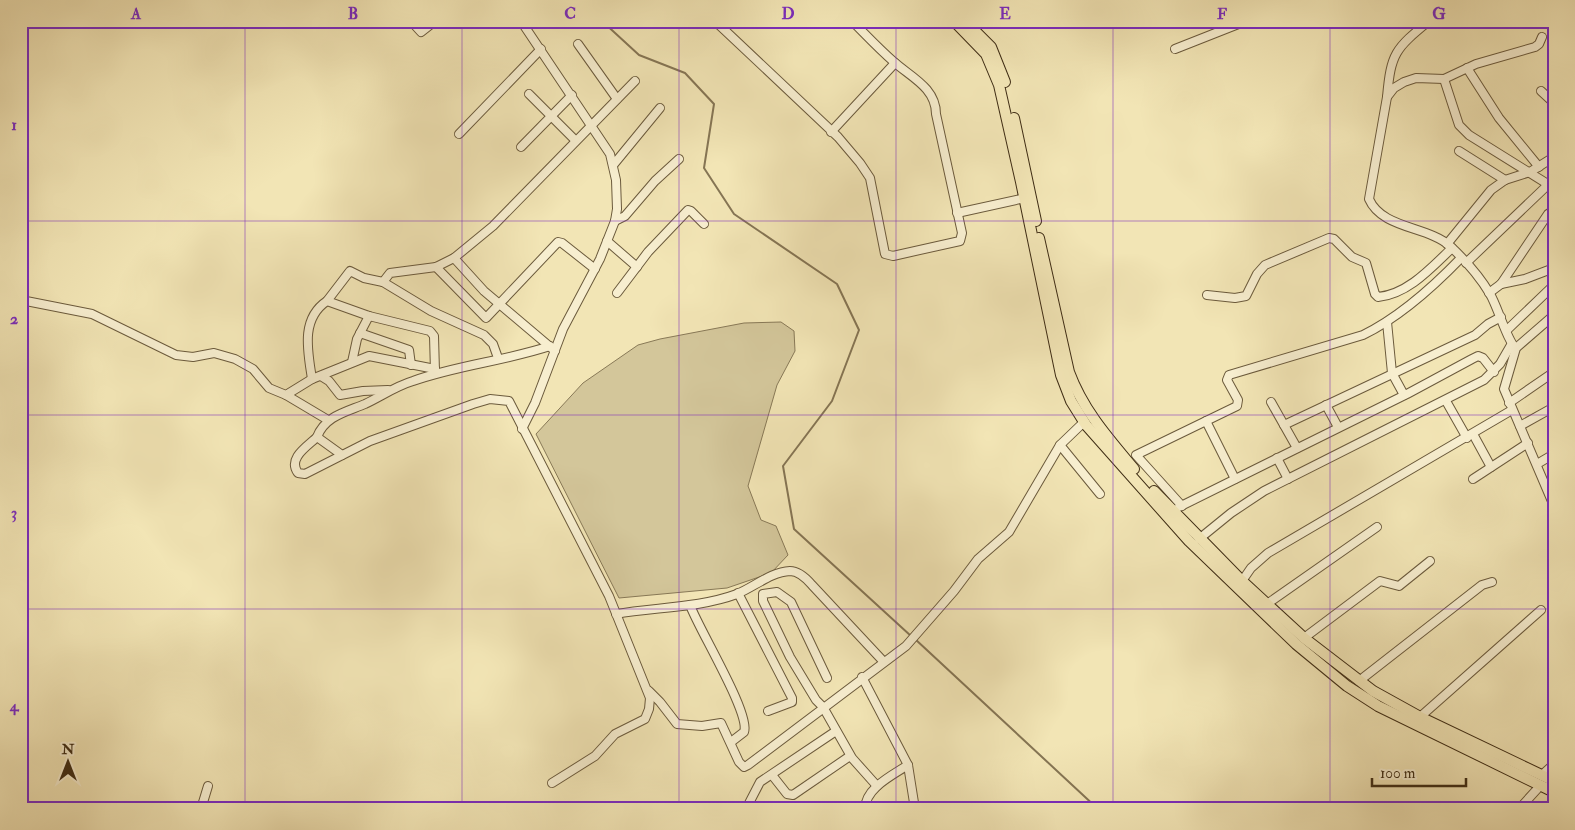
<svg xmlns="http://www.w3.org/2000/svg" width="1575" height="830" font-family="'IM FELL Double Pica',serif">
<style>
.green{fill:#d3c69a;stroke:#887957}
.lines{fill:none;stroke-linecap:round;stroke-linejoin:round}
.stream{stroke:#857554;stroke-width:2}
.minor-casing{stroke:#6b5a3c;stroke-width:10}
.major-casing{stroke:#3e2c14;stroke-width:12}
.minor{stroke:#f7eecf;stroke-width:8}
.major{stroke:#f2e5b5;stroke-width:10}
.grid{fill:none;stroke:#7b2cbf;stroke-width:1;stroke-opacity:0.55}
.neatline{fill:none;stroke:#7b2cbf;stroke-width:2}
.grid-label{font-size:16px;text-anchor:middle;font-weight:bold;fill:#7b2cbf}
</style>
<rect width="100%" height="100%" fill="#f2e5b5"/>
<filter id="stains"><feTurbulence type="fractalNoise" baseFrequency=".004" numOctaves="4"/><feColorMatrix values="0 0 0 0 .2 0 0 0 0 .09 0 0 0 0 .02 0 0 0 .5 -.17"/></filter>
<radialGradient id="worn" r=".72"><stop offset=".6" stop-color="#630" stop-opacity="0"/><stop offset="1" stop-color="#630" stop-opacity=".3"/></radialGradient>
<polygon class="green" points="781,322 794,331 795,351 777,385 748,486 761,520 776,526 788,555 771,573 727,588 619,598 536,434 583,383 638,345 660,339 744,323"/>
<g class="lines">
<g class="stream">
<polyline points="602,21 639,55 685,73 714,104 704,168 734,214 837,284 859,330 832,401 783,466 794,529 911,636"/>
<polyline points="915,639 1098,809"/>
</g>
<g class="minor-casing">
<g id="minor">
<polyline points="411,21 421,32 435,21"/>
<polyline points="521,21 610,154 616,180 617,209 615,221 600,259 563,329 535,403 522,429"/>
<path d="M 715,21 L 838,137 L 860,163 L 870,178 L 885,254 L 893,256 L 960,241 L 962,233 L 936,114 C 936,88 911,77 894,62 C 879,49 866,35 852,21"/>
<polyline points="724,29 731,21"/>
<polyline points="578,44 617,99"/>
<polyline points="1175,49 1246,21"/>
<polyline points="1467,68 1499,118 1539,167"/>
<polyline points="1444,79 1459,125 1469,135 1554,188"/>
<polyline points="1541,91 1554,103"/>
<polyline points="529,94 575,140"/>
<path d="M 1387,97 C 1391,53 1395,49 1429,21"/>
<polyline points="831,132 895,63"/>
<polyline points="459,134 541,49"/>
<polyline points="521,147 572,95"/>
<polyline points="1459,151 1505,180"/>
<polyline points="614,164 660,108"/>
<polyline points="957,213 1025,198"/>
<polyline points="615,221 625,216 655,181 679,159"/>
<polyline points="607,241 637,267"/>
<polyline points="1447,244 1491,190 1505,180 1530,172 1554,157"/>
<polyline points="454,258 436,267 390,273 383,282 431,311 484,335 493,344 498,358"/>
<polyline points="1466,263 1554,179"/>
<polyline points="436,267 486,318 558,242 562,243 595,269"/>
<polyline points="1501,284 1525,279 1554,268"/>
<polyline points="617,293 648,252 688,210 691,211 704,224"/>
<polyline points="1489,293 1501,284 1548,214 1554,210"/>
<path d="M 1207,295 L 1235,298 L 1246,296 L 1257,274 L 1265,265 L 1329,238 L 1334,239 L 1352,257 L 1366,263 L 1375,294 L 1378,297 C 1408,294 1431,268 1452,248"/>
<polyline points="21,300 92,314 176,355 193,357 214,353 235,359 253,369 269,388 286,395 312,379 369,356 435,369"/>
<polyline points="327,301 350,271 364,278 383,282"/>
<polyline points="1554,315 1516,348 1504,389 1554,506"/>
<polyline points="1387,322 1392,373 1404,395"/>
<polyline points="1507,330 1554,285"/>
<polyline points="360,333 409,350 411,365"/>
<path d="M 1516,348 C 1508,343 1497,305 1490,294 C 1480,277 1464,259 1450,246 C 1428,226 1382,229 1369,199 L 1387,97 L 1394,88 L 1404,82 L 1416,78 L 1444,79 L 1476,64 L 1535,47 L 1539,44 L 1542,37"/>
<polyline points="555,351 484,291 454,258 493,226 635,81"/>
<polyline points="352,362 357,339 369,316"/>
<polyline points="321,376 329,381 340,395 363,391 388,390"/>
<path d="M 312,379 C 308,352 300,319 327,301 L 369,316 L 430,331 L 434,336 L 435,372"/>
<polyline points="286,395 328,420"/>
<polyline points="1446,401 1467,438"/>
<polyline points="1271,402 1297,448"/>
<polyline points="1509,403 1554,372"/>
<polyline points="1326,405 1338,427"/>
<polyline points="1206,421 1235,479"/>
<polyline points="1284,425 1475,335 1488,324 1501,317"/>
<polyline points="1520,426 1554,407"/>
<polyline points="1473,434 1491,467"/>
<path d="M 317,437 C 308,446 287,458 298,473 L 305,474 L 370,441 L 473,404 L 490,399 L 509,401 L 609,596 L 650,698 L 649,709 L 645,719 L 615,734 L 595,756 L 552,783"/>
<polyline points="1060,445 1100,494"/>
<path d="M 342,455 L 317,437 C 325,416 346,412 365,404 C 382,396 396,386 413,381 C 458,365 505,361 550,346"/>
<polyline points="1277,458 1288,479"/>
<polyline points="1537,464 1554,454"/>
<polyline points="1473,479 1528,443"/>
<path d="M 1182,506 L 1136,455 L 1237,406 L 1238,400 L 1227,380 L 1229,375 L 1363,335 C 1400,317 1432,288 1461,258"/>
<polyline points="1179,507 1407,394 1472,359 1478,356 1483,358 1494,372"/>
<polyline points="1199,539 1231,513 1264,491 1484,380 1500,364 1511,345"/>
<polyline points="1242,581 1251,568 1268,553 1512,410"/>
<polyline points="738,593 792,698 792,702 768,711"/>
<polyline points="1267,604 1377,527"/>
<path d="M 690,605 C 698,628 751,714 744,732 L 731,742"/>
<path d="M 616,614 C 656,607 699,608 737,594 C 754,587 771,572 790,571 C 799,571 806,578 812,585 L 883,661"/>
<polyline points="1304,638 1380,581 1399,586 1430,561"/>
<polyline points="862,677 908,765 915,809"/>
<polyline points="827,678 791,602 777,592 763,594 763,601 790,657 816,700 823,707 852,758 877,786"/>
<polyline points="1359,681 1482,585 1492,582"/>
<polyline points="649,691 660,702 677,724 702,726 721,723 739,762 744,767 748,765 906,646 954,591 978,559 1009,532 1060,445 1084,422"/>
<polyline points="1420,717 1541,610"/>
<polyline points="772,775 787,794 793,795 850,756"/>
<polyline points="1542,775 1554,764"/>
<polyline points="201,809 208,786"/>
<polyline points="746,809 760,782 836,731"/>
<path d="M 865,809 C 865,788 893,775 908,765"/>
<polyline points="1519,809 1540,786"/>
</g>
</g>
<g class="major-casing">
<g id="major">
<polyline points="954,21 986,54 999,85 1021,182 1061,375 1071,401 1086,425 1189,541 1296,644 1347,686 1378,706 1554,792"/>
<polyline points="965,21 991,47 1005,82"/>
<polyline points="1014,118 1036,221"/>
<path d="M 1039,238 L 1069,372 C 1083,410 1108,438 1134,469"/>
<polyline points="1154,491 1242,581 1304,638 1373,691 1420,717 1554,781"/>
</g>
</g>
<use href="#minor" class="minor"/>
<use href="#major" class="major"/>
</g>
<path class="grid" d="M 245,21 L 245,809M 462,21 L 462,809M 679,21 L 679,809M 896,21 L 896,809M 1113,21 L 1113,809M 1330,21 L 1330,809M 21,221 L 1554,221M 21,415 L 1554,415M 21,609 L 1554,609"/>
<rect width="1575" height="830" fill="none" stroke="#f2e5b5" stroke-width="55"/>
<g transform="translate(68 762)" stroke="#f7eecf" stroke-width="4" paint-order="stroke">
<path d="M0-4L9 19L0 12L-9 19Z" fill="#3e2c14"/>
<text y="-8" font-size="14" font-weight="bold" text-anchor="middle" fill="#3e2c14">N</text>
</g>
<path d="M1372 778v8h94v-8" fill="none" stroke="#3e2c14" stroke-width="2.5"/>
<text x="1380" y="778" font-size="15" fill="#3e2c14" stroke="#f7eecf" stroke-width="4" paint-order="stroke">100 m</text>
<rect x="28" y="28" width="1520" height="774" class="neatline"/>
<g class="grid-label">
<text x="136" y="19">A</text>
<text x="353" y="19">B</text>
<text x="570" y="19">C</text>
<text x="788" y="19">D</text>
<text x="1005" y="19">E</text>
<text x="1222" y="19">F</text>
<text x="1439" y="19">G</text>
<text x="14" y="130">1</text>
<text x="14" y="324">2</text>
<text x="14" y="518">3</text>
<text x="14" y="711">4</text>
</g>
<rect width="100%" height="100%" filter="url(#stains)"/>
<rect width="100%" height="100%" fill="url(#worn)"/>
</svg>
